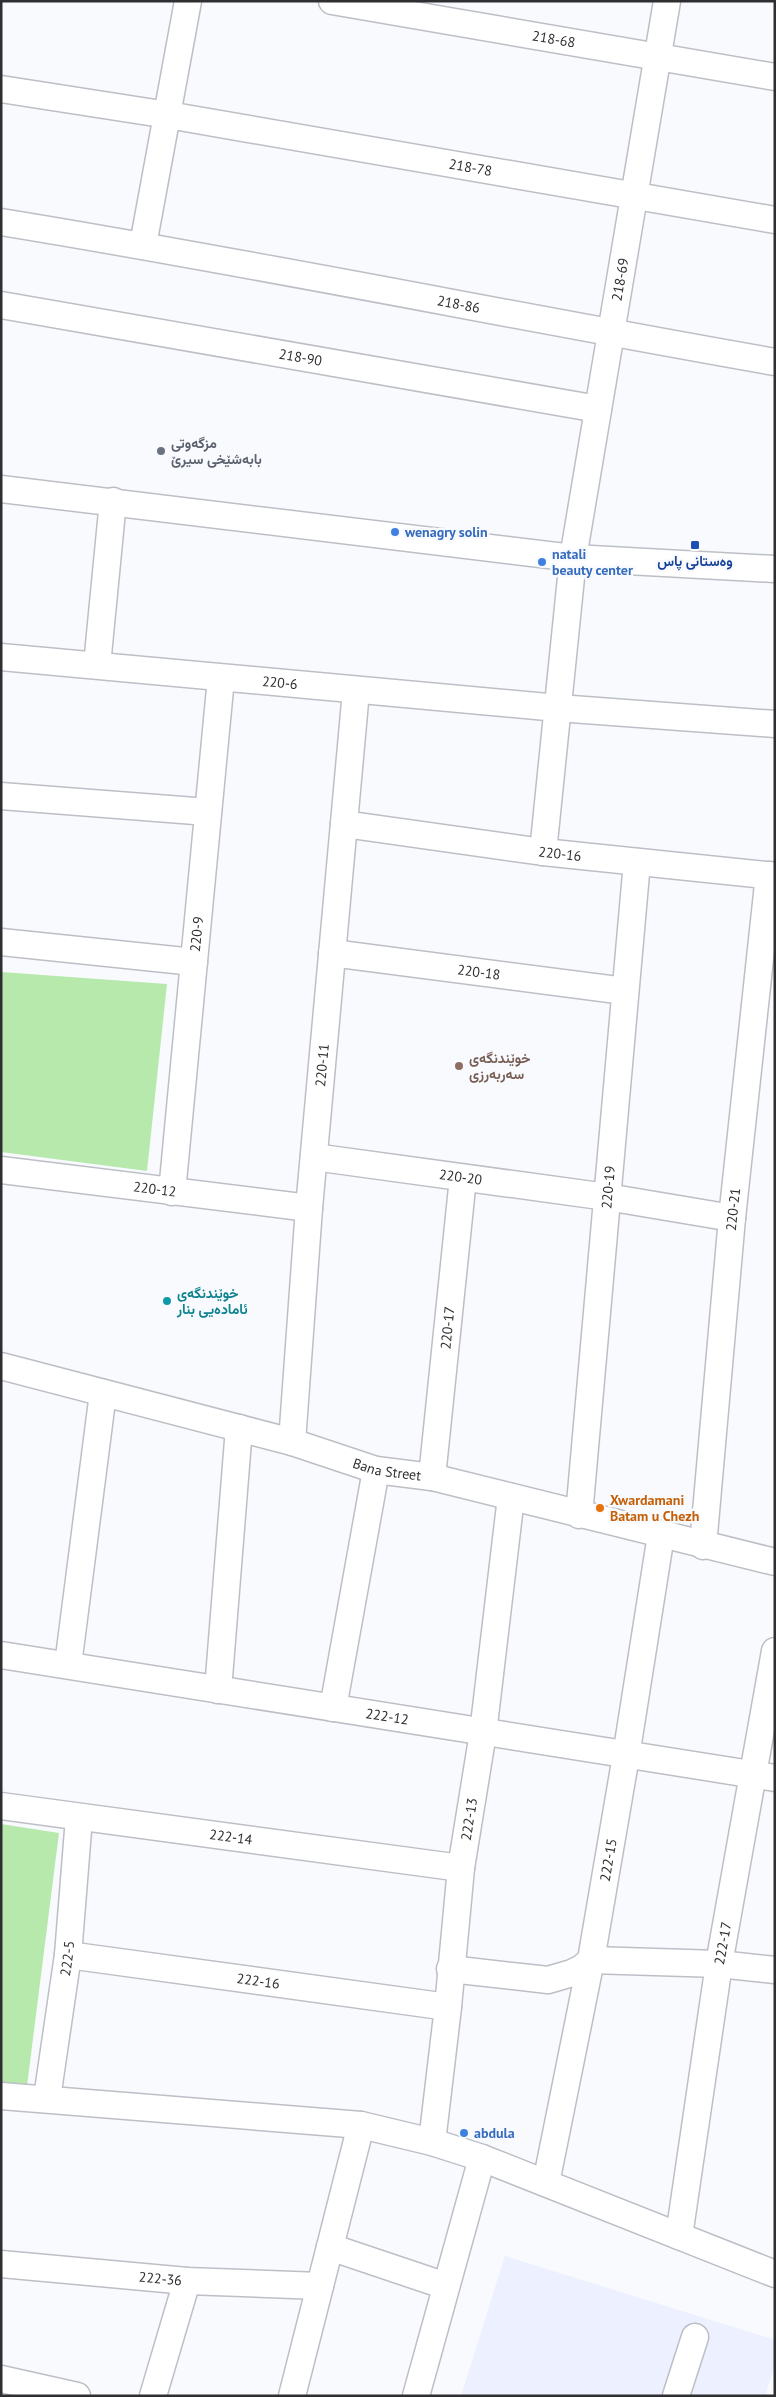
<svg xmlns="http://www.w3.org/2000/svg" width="776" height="2397" font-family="'PT Sans',Vazirmatn,sans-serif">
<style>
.built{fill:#ecf0ff}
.green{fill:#b7e9ac}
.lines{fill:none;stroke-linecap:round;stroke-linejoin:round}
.minor-casing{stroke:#bdbfc6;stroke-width:29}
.minor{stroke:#fff;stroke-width:26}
.worship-dot{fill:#6b7280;stroke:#f8fafe;stroke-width:2}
.shop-dot{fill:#3f7fe0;stroke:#f8fafe;stroke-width:2}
.transit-dot{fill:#1a4fb4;stroke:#f8fafe;stroke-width:2}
.education-dot{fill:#8d6e63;stroke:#f8fafe;stroke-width:2}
.culture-dot{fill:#0f9aa8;stroke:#f8fafe;stroke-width:2}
.food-dot{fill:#e8710a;stroke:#f8fafe;stroke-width:2}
.labels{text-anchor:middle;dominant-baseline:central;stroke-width:5;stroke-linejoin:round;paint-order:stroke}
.street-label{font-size:14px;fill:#2f2f32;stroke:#f8fafe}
.worship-label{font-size:14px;font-weight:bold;fill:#5b616d;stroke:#f8fafe;text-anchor:start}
.shop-label{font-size:14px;font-weight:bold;fill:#366cbe;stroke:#f8fafe;text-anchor:start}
.transit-label{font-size:14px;font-weight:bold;fill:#164399;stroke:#f8fafe}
.education-label{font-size:14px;font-weight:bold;fill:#785e54;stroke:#f8fafe;text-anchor:start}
.culture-label{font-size:14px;font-weight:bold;fill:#0d838f;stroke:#f8fafe;text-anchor:start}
.food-label{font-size:14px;font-weight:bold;fill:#c56008;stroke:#f8fafe;text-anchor:start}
</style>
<rect width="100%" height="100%" fill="#f8fafe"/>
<polygon class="built" points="505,2256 775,2340 775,2364 765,2396 461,2396"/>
<g class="green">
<polygon points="1,972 167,984 147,1171 1,1152"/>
<polygon points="1,1824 59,1833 27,2086 1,2082"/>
</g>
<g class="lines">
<g class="minor-casing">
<g id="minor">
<path id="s1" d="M 332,1 L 775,77"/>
<path id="s2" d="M 1,89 L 168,115 L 775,220"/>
<path id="s3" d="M 1,222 C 260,264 517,317 775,362"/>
<polyline points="143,245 188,1"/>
<path id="s4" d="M 1,305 L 598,409"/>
<polyline points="1,489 573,558 775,569"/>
<path id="s5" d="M 1,657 L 558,708 L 775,724"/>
<polyline points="97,665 113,501"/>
<polyline points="1,796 208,812"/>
<path id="s6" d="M 344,824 L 543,852 L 775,876"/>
<path id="s7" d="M 543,852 L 573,558 L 667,1"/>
<polyline points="1,942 194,962"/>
<path id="s8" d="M 332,953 L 625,991"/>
<path id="s9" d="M 314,1157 L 607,1197 L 732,1218"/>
<path id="s10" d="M 1,1170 L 309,1208"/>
<path id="s11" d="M 172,1192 L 221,678"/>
<path id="s12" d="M 1,1366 L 292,1442 L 376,1470 L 432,1477 L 775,1562"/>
<path id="s13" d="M 292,1442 L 309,1208 L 356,691"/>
<path id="s14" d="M 432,1477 L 463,1178"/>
<path id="s15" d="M 579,1515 L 637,862"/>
<path id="s16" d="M 703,1546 L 732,1218 L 769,875"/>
<path id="s17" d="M 1,1655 L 775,1778"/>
<polyline points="68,1665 103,1393"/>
<polyline points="218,1690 239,1428"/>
<polyline points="333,1708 376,1470"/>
<path id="s18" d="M 1,1806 L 461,1868"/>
<path id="s19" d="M 68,1955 L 448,2007"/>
<polyline points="450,1969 548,1980 572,1973 582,1968 591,1960 719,1964 775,1970"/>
<polyline points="1,2096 361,2125 432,2142 482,2158 775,2274"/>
<path id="s20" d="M 47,2098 L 68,1955 L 79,1818"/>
<path id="s21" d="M 432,2142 L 448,2007 L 461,1868 L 483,1733 L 511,1497"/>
<path id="s22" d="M 546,2183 L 591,1960 L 626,1756 L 661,1535"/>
<path id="s23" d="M 679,2236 L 719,1964 L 775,1651"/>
<polyline points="330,2247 446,2286"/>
<path id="s24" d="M 1,2264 L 187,2281 L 320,2286"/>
<polyline points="1,2379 77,2396"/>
<polyline points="153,2396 187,2281"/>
<polyline points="292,2396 361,2125"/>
<polyline points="416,2396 482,2158"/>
<polyline points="676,2396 695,2337"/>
</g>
</g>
<use href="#minor" class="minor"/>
</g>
<circle class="worship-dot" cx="161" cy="451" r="5"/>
<g class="shop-dot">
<circle cx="395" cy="532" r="5"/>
<circle cx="542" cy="562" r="5"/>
<circle cx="464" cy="2133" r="5"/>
</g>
<rect class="transit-dot" x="690" y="540" width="10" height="10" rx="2.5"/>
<circle class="education-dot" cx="459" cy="1066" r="5"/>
<circle class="culture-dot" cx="167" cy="1301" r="5"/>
<circle class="food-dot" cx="600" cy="1508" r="5"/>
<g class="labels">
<g class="street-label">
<text stroke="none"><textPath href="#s1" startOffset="225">218-68</textPath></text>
<text stroke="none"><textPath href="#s2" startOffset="476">218-78</textPath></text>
<text stroke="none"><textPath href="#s7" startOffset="578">218-69</textPath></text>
<text stroke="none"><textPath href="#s3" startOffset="465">218-86</textPath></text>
<text stroke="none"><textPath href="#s4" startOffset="304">218-90</textPath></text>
<text stroke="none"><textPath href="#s5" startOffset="280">220-6</textPath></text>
<text stroke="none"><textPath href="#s6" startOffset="218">220-16</textPath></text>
<text stroke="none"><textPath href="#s11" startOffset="259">220-9</textPath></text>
<text stroke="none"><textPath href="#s8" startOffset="148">220-18</textPath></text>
<text stroke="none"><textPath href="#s13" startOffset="378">220-11</textPath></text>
<text stroke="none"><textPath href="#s9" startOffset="148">220-20</textPath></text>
<text stroke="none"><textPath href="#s15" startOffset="329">220-19</textPath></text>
<text stroke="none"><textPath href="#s10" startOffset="155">220-12</textPath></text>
<text stroke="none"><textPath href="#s16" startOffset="338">220-21</textPath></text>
<text stroke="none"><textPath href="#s14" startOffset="150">220-17</textPath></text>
<text stroke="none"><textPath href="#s12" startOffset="400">Bana Street</textPath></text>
<text stroke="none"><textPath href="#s17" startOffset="391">222-12</textPath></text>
<text stroke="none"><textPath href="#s21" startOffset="325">222-13</textPath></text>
<text stroke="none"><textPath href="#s18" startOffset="232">222-14</textPath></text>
<text stroke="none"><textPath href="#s22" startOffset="329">222-15</textPath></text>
<text stroke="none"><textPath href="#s23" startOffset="296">222-17</textPath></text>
<text stroke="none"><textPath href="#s20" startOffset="141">222-5</textPath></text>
<text stroke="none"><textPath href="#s19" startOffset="192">222-16</textPath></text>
<text stroke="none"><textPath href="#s24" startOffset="160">222-36</textPath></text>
</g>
<g class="worship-label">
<text x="171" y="443">مزگه‌وتی<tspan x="171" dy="16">بابەشێخی سیرێ</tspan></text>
</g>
<g class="shop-label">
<text x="405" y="532">wenagry solin</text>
<text x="552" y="554">natali<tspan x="552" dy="16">beauty center</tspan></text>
<text x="474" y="2133">abdula</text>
</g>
<g class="transit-label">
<text x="695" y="561">وەستانی پاس</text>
</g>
<g class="education-label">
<text x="469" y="1058">خوێندنگەی<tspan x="469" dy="16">سەربەرزی</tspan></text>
</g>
<g class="culture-label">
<text x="177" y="1293">خوێندنگەی<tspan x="177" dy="16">ئامادەیی بنار</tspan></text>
</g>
<g class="food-label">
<text x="610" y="1500">Xwardamani<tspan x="610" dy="16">Batam u Chezh</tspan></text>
</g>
</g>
<rect width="776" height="2397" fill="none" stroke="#2f2f32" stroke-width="5"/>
</svg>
